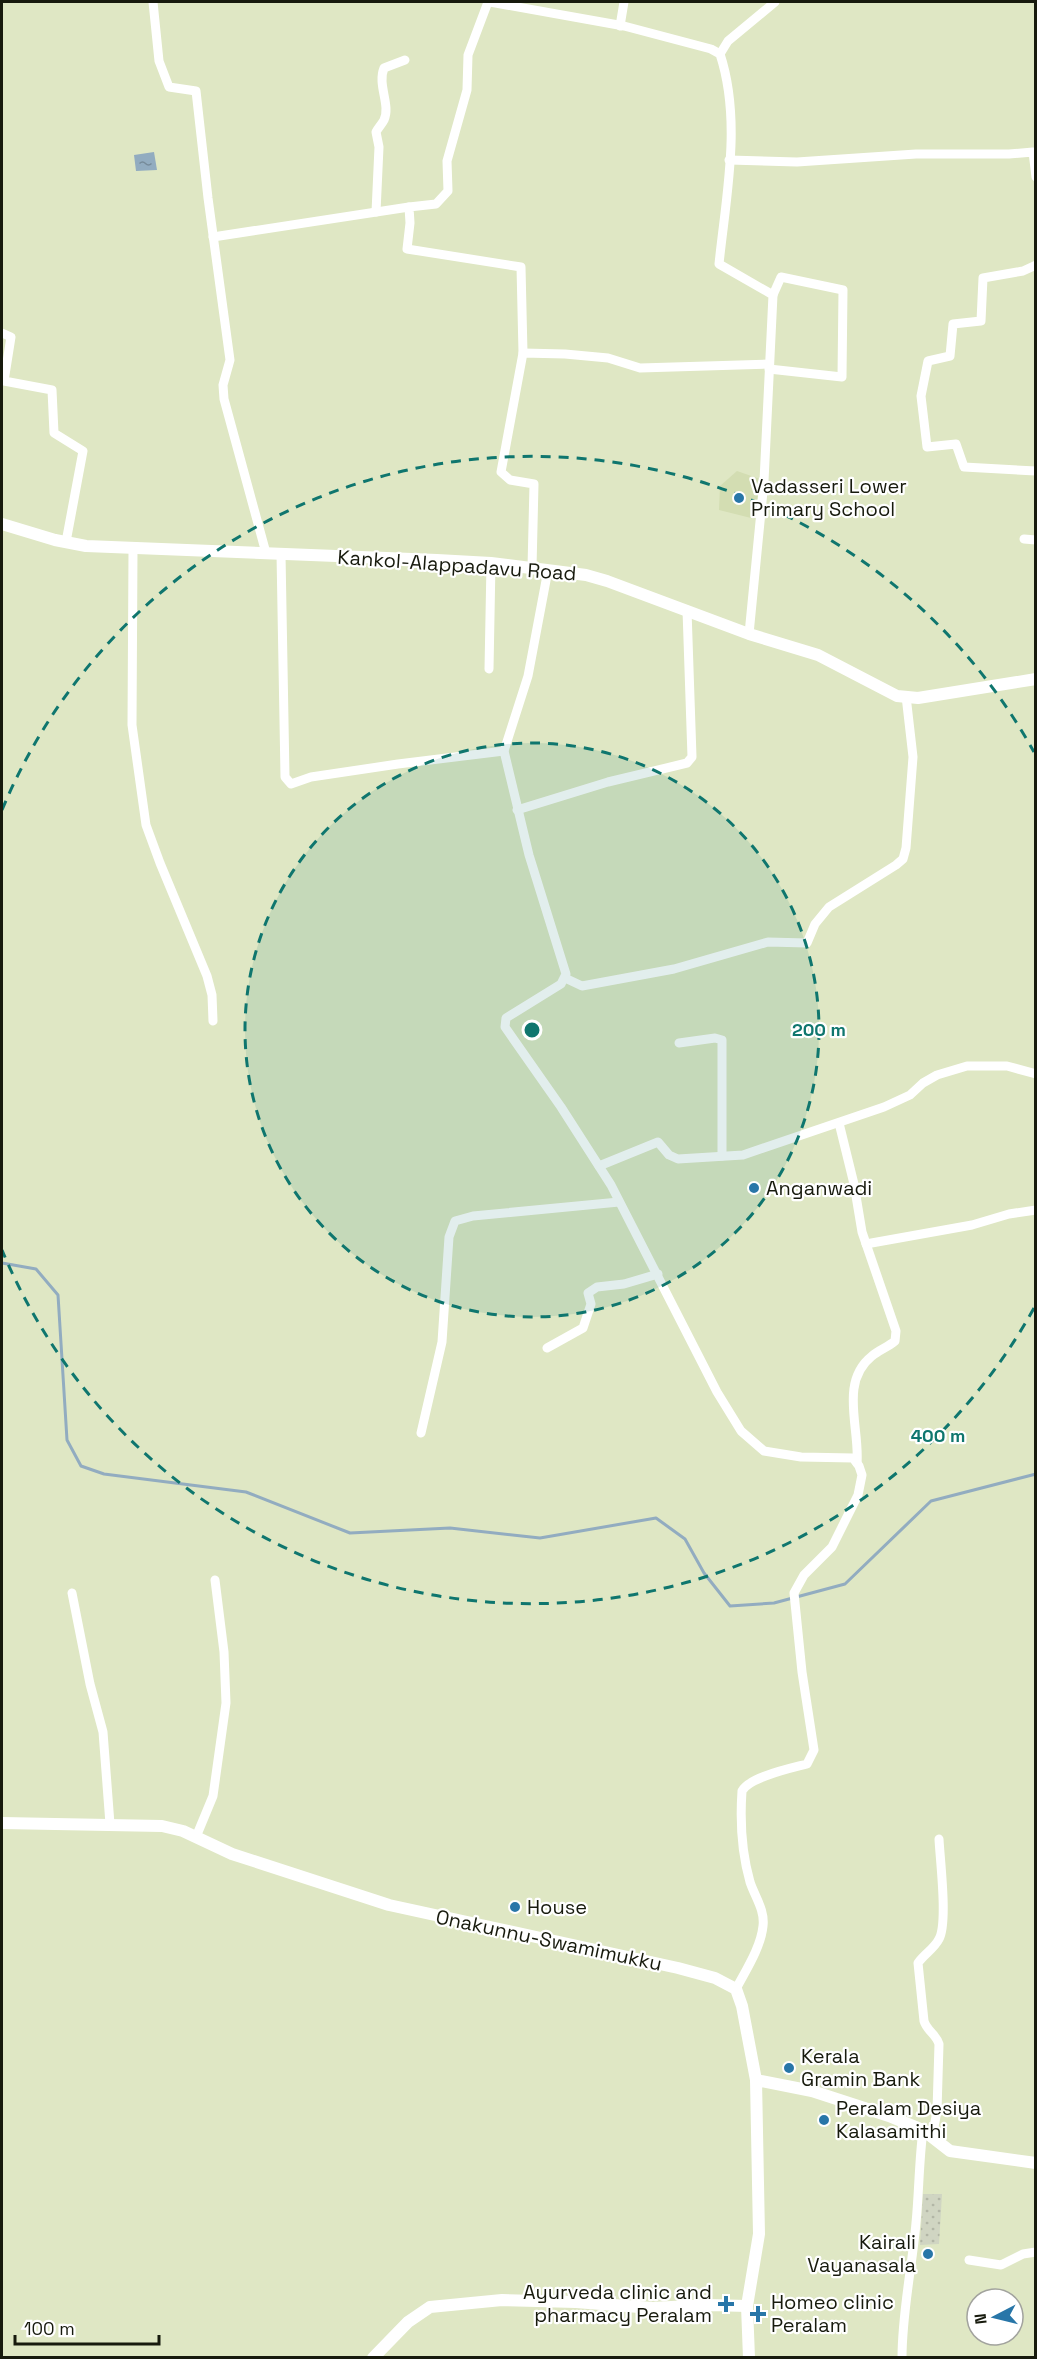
<svg xmlns="http://www.w3.org/2000/svg" width="1037" height="2359" font-family="'Space Grotesk',sans-serif">
<style>
.built{fill:#d3ddb2}
.green{fill:url(#green-dots)}
.water{fill:url(#water-ripples)}
.lines{fill:none;stroke-linecap:round;stroke-linejoin:round}
.stream{stroke:#92acc0;stroke-width:3}
.street{stroke:#fff;stroke-width:9}
.secondary{stroke:#fff;stroke-width:12}
.ring{fill:none;stroke:#0f766e;stroke-width:3;stroke-dasharray:10 8}
.poi-dot{fill:#2876a8;stroke:#fff;stroke-width:2}
.labels{text-anchor:middle;dominant-baseline:central;stroke-width:4.5;stroke-linejoin:round;paint-order:stroke}
.poi-label{font-size:20px;fill:#171a0d;stroke:#fff;text-anchor:start}
.street-label{font-size:20px;fill:#171a0d;stroke:#fff}
.centre{fill:#0f766e;stroke:#fff;stroke-width:3}
.ring-label{font-size:18px;text-anchor:middle;font-weight:bold;fill:#0f766e;stroke:#fff;stroke-width:4.5;stroke-linejoin:round;paint-order:stroke}
</style>
<defs>
<pattern id="green-dots" width="8" height="8" patternUnits="userSpaceOnUse" patternTransform="scale(1.5)"><rect width="8" height="8" fill="#d0d5c2"/><path d="M2 2h.1M6 6h.1" fill="none" stroke="#b2b6a6" stroke-width="1.8" stroke-linecap="round"/></pattern>
<pattern id="water-ripples" width="26" height="14" patternUnits="userSpaceOnUse" patternTransform="scale(1.5)"><rect width="26" height="14" fill="#92acc0"/><path d="M2 4q2-2 4 0t4 0M15 11q2-2 4 0t4 0" fill="none" stroke="#768b9a"/></pattern>
</defs>
<rect width="100%" height="100%" fill="#dfe7c4"/>
<polygon class="built" points="737,471 760,479 755,519 719,510 720,486"/>
<polygon class="green" points="923,2194 942,2194 939,2244 920,2245"/>
<polygon class="water" points="154,152 157,170 136,171 134,155"/>
<g class="lines">
<polyline class="stream" points="2,1263 36,1269 58,1295 67,1440 81,1466 104,1474 246,1492 350,1533 450,1528 540,1538 656,1518 685,1539 704,1573 730,1606 774,1603 845,1584 931,1501 1036,1474"/>
<g class="street">
<polyline points="153,2 159,61 169,87 196,91 208,198 230,360 223,385 224,399 266,553"/>
<polyline points="488,2 468,55 467,90 447,161 448,191 436,204 409,207 410,223 407,249 521,267 523,353"/>
<path d="M 490,2 L 624,26 L 711,49 L 720,54 C 742,121 726,196 719,264 L 773,295 L 764,481 L 749,634"/>
<polyline points="620,26 624,2"/>
<polyline points="720,54 728,41 775,2"/>
<polyline points="729,160 797,162 916,154 1009,154 1033,152 1036,177"/>
<path d="M 376,212 L 379,147 L 376,132 C 378,128 382,124 384,120 C 391,105 377,85 384,68 L 405,60"/>
<polyline points="213,237 409,207"/>
<polyline points="1036,265 1023,271 983,278 981,321 953,324 950,356 928,361 921,396 927,447 956,444 964,467 1036,471"/>
<polyline points="2,333 11,337 4,381 52,390 54,433 83,451 66,542"/>
<polyline points="769,369 842,377 843,290 781,277 773,295"/>
<polyline points="1024,539 1036,540"/>
<polyline points="133,550 132,725 146,825 160,863 207,976 212,995 213,1021"/>
<polyline points="281,554 285,777 291,784 311,777 398,764 504,751"/>
<polyline points="532,568 534,484 510,480 501,472 523,353 565,354 608,358 640,368 769,364"/>
<path d="M 548,570 L 528,676 L 504,751 L 529,855 L 566,974 L 561,984 L 506,1018 L 505,1027 L 561,1107 L 611,1185 L 717,1392 L 741,1431 L 764,1451 L 801,1457 L 853,1458 L 859,1466 L 862,1475 L 858,1495 L 832,1547 L 804,1575 L 794,1593 L 802,1672 L 814,1750 L 807,1764 C 792,1768 749,1777 742,1791 C 740,1820 742,1854 750,1882 C 755,1897 765,1910 763,1926 C 761,1947 746,1970 736,1989"/>
<polyline points="489,669 491,563"/>
<polyline points="517,810 608,782 687,763 692,757 687,610"/>
<polyline points="565,978 582,986 674,969 768,942 807,943 815,924 829,907 896,865 903,859 906,848 913,757 906,696"/>
<polyline points="679,1043 715,1038 722,1040 722,1156"/>
<path d="M 839,1123 L 854,1184 L 862,1232 L 896,1331 L 895,1341 C 888,1347 879,1350 872,1356 C 839,1382 860,1428 857,1463"/>
<polyline points="599,1166 658,1142 669,1155 678,1159 743,1155 884,1107 910,1095 923,1083 937,1075 967,1066 1007,1066 1036,1074"/>
<polyline points="866,1244 972,1225 1009,1214 1036,1210"/>
<polyline points="547,1348 583,1328 591,1304 588,1293 597,1287 624,1284 658,1274"/>
<polyline points="421,1433 442,1342 449,1237 455,1221 473,1216 619,1202"/>
<polyline points="72,1593 90,1684 103,1732 110,1824"/>
<polyline points="196,1837 213,1796 226,1703 224,1652 215,1580"/>
<path d="M 932,2138 L 937,2111 L 939,2044 C 936,2034 927,2031 924,2021 L 918,1963 C 924,1954 934,1949 939,1939 C 948,1923 940,1860 939,1839"/>
<polyline points="969,2260 1001,2265 1023,2254 1036,2252"/>
<path d="M 902,2358 C 902,2312 912,2268 916,2223 C 919,2192 919,2161 923,2130"/>
</g>
<g class="secondary">
<polyline points="2,524 55,540 86,546 437,560 491,563 586,575 607,581 749,634 818,655 897,696 918,698 1036,679"/>
<polyline points="2,1823 162,1826 183,1831 232,1854 389,1905 678,1968 715,1978 736,1989 742,2006 756,2080 759,2234 747,2306 749,2358"/>
<polyline points="756,2080 812,2091 889,2116 923,2130 950,2151 1036,2163"/>
<polyline points="373,2358 408,2322 430,2307 502,2300 576,2302 652,2308 710,2305 747,2306"/>
</g>
</g>
<circle cx="532" cy="1030" r="287" fill="#0f766e" fill-opacity=".12"/>
<g class="ring">
<circle cx="532" cy="1030" r="287"/>
<path d="M1034 1308A574 574 0 0 1 2 1250M2 810A574 574 0 0 1 1034 752"/>
</g>
<g class="poi-dot">
<circle cx="739" cy="498" r="6"/>
<circle cx="754" cy="1188" r="6"/>
<circle cx="515" cy="1907" r="6"/>
<circle cx="789" cy="2068" r="6"/>
<circle cx="824" cy="2120" r="6"/>
<circle cx="928" cy="2254" r="6"/>
<path d="M723 2295h6v6h6v6h-6v6h-6v-6h-6v-6h6z"/>
<path d="M755 2305h6v6h6v6h-6v6h-6v-6h-6v-6h6z"/>
</g>
<g class="labels">
<g class="poi-label">
<text x="751" y="486">Vadasseri Lower<tspan x="751" dy="23">Primary School</tspan></text>
<text x="766" y="1188">Anganwadi</text>
<text x="527" y="1907">House</text>
<text x="801" y="2056">Kerala<tspan x="801" dy="23">Gramin Bank</tspan></text>
<text x="836" y="2108">Peralam Desiya<tspan x="836" dy="23">Kalasamithi</tspan></text>
<text x="916" y="2242" text-anchor="end">Kairali<tspan x="916" dy="23">Vayanasala</tspan></text>
<text x="712" y="2292" text-anchor="end">Ayurveda clinic and<tspan x="712" dy="23">pharmacy Peralam</tspan></text>
<text x="771" y="2302">Homeo clinic<tspan x="771" dy="23">Peralam</tspan></text>
</g>
<g class="street-label">
<text transform="translate(457 565) rotate(4)">Kankol-Alappadavu Road</text>
<text transform="translate(549 1940) rotate(12)">Onakunnu-Swamimukku</text>
</g>
</g>
<circle cx="532" cy="1030" r="9" class="centre"/>
<g class="ring-label">
<text x="819" y="1036">200 m</text>
<text x="938" y="1442">400 m</text>
</g>
<rect width="1037" height="2359" fill="none" stroke="#171a0d" stroke-width="6"/>
<g transform="translate(995 2317) rotate(263)"><circle r="28" fill="#ffffff" stroke="#a2a39e" stroke-width="1.5"/>
<path d="M0-4.5L10 22L0 15L-10 22Z" fill="#2876a8"/>
<text y="-9" font-size="16" font-weight="bold" text-anchor="middle" fill="#171a0d">N</text>
</g>
<path d="M15 2335v9h144v-9" fill="none" stroke="#171a0d" stroke-width="3"/>
<text x="24" y="2335" font-size="18" fill="#171a0d" stroke="#ffffff" stroke-width="4.5" paint-order="stroke">100 m</text>
</svg>
